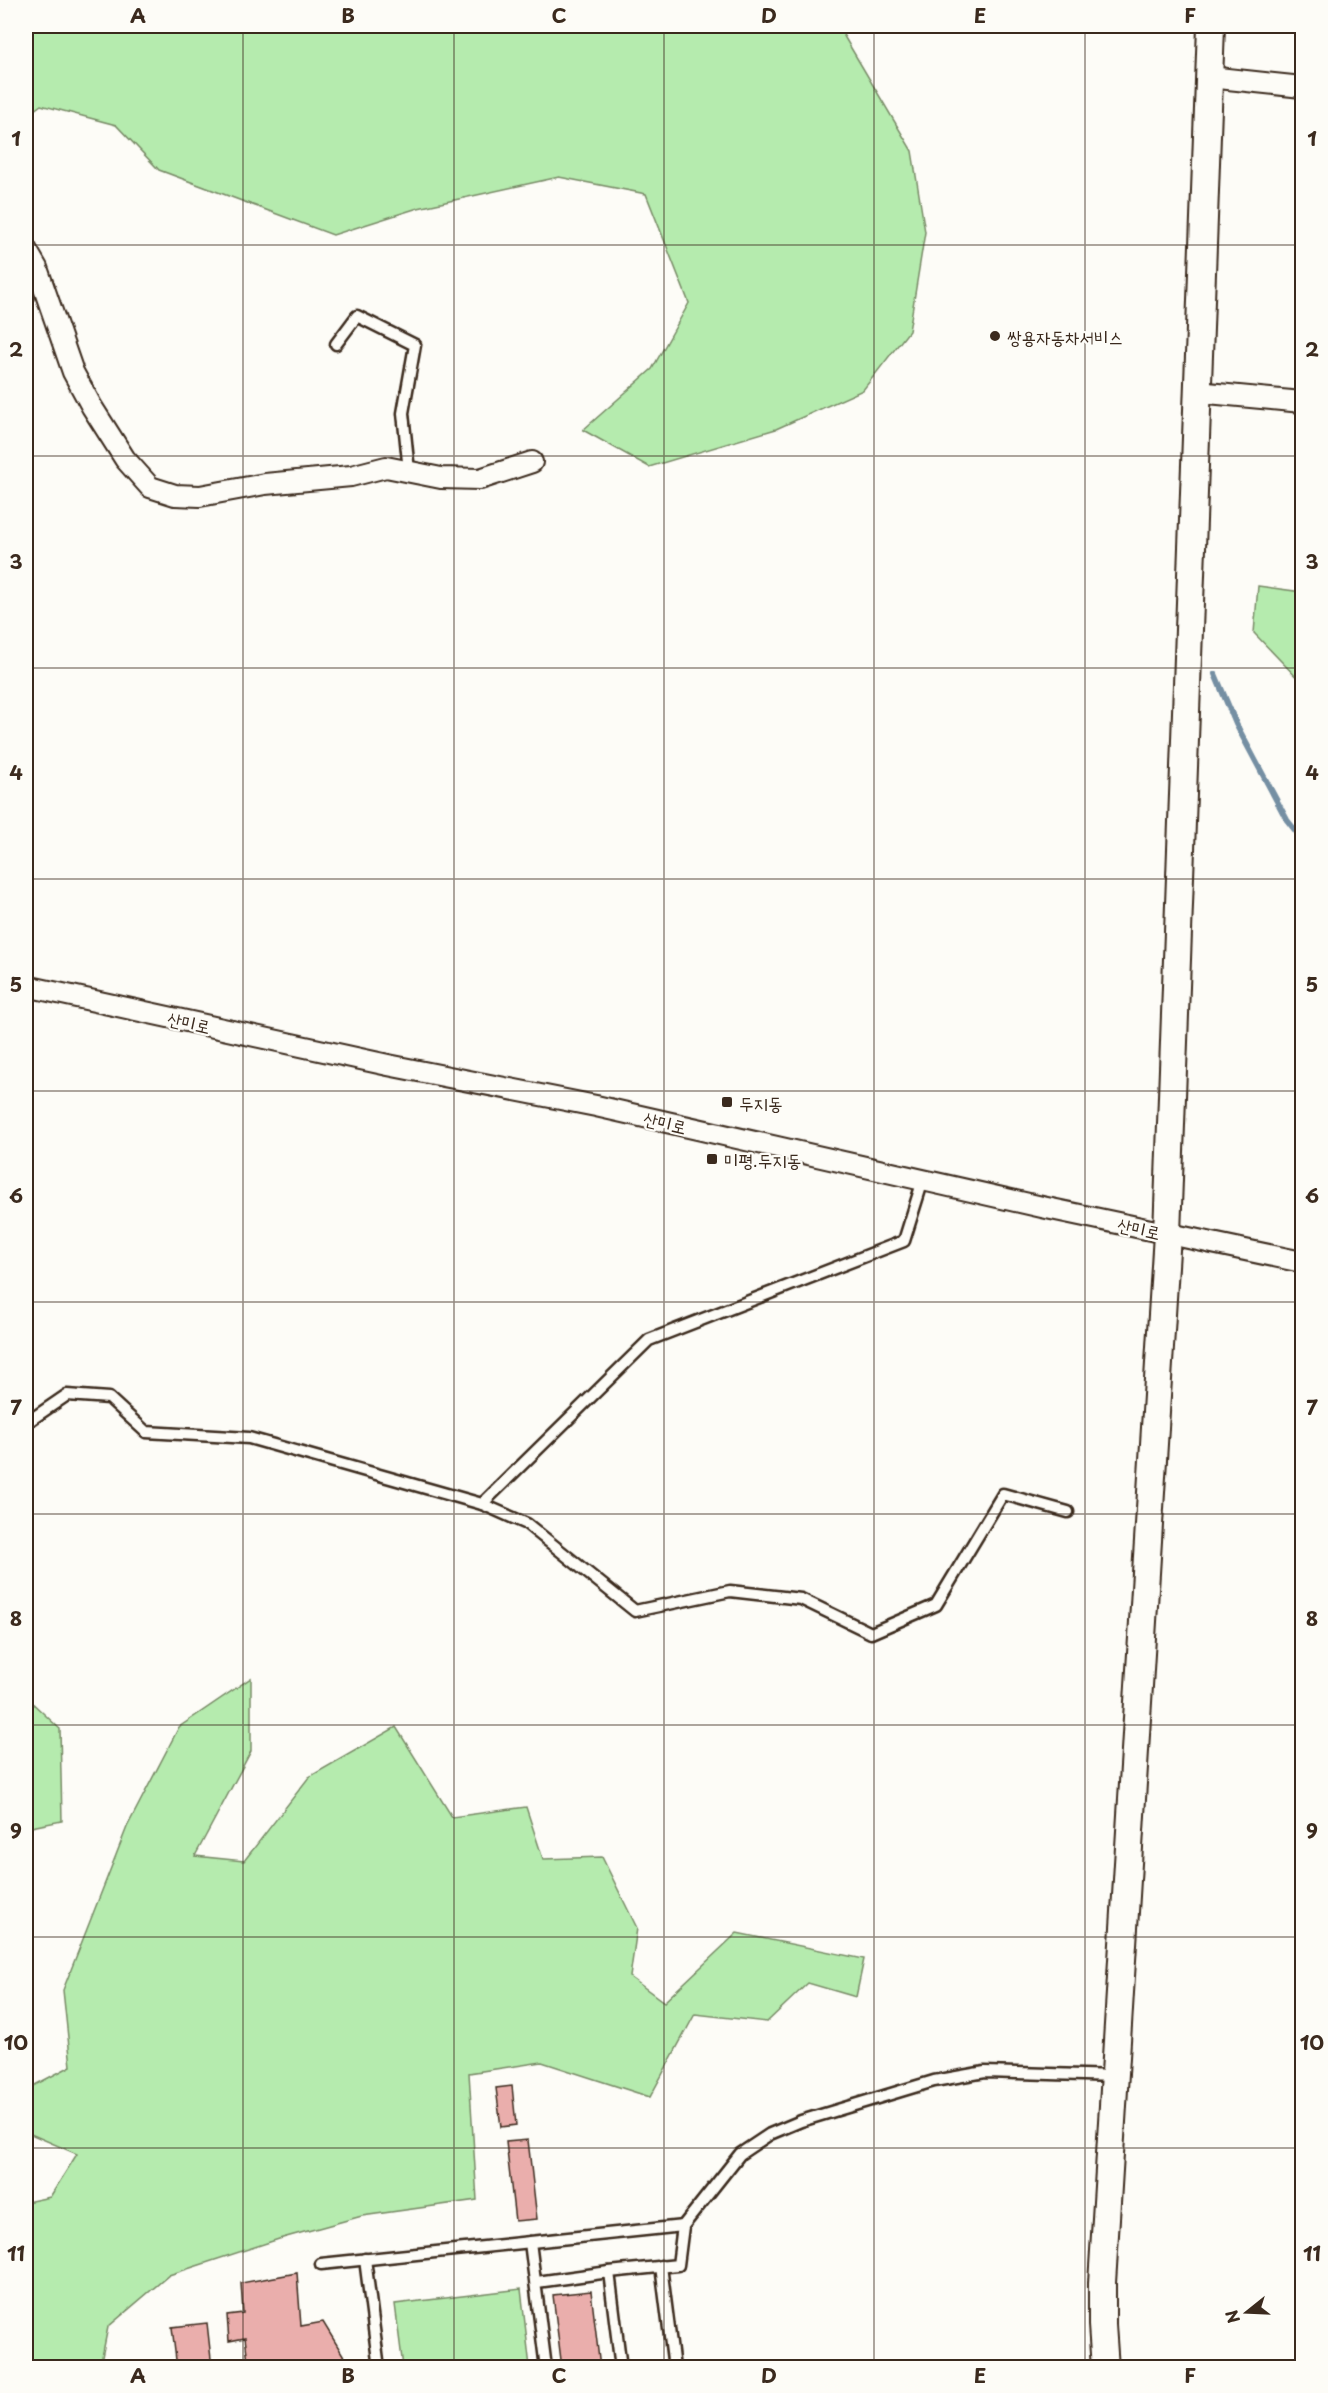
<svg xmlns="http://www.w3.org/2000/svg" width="1328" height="2393" font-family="'Playpen Sans','Poor Story',sans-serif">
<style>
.green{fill:#b5ebae;stroke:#788a66;stroke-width:1.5}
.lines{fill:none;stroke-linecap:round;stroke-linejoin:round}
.stream{stroke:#758fa3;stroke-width:6}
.building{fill:#eaaeac;stroke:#3b2a1e;stroke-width:1.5}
.service-casing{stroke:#3b2a1e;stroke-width:15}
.minor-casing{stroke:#3b2a1e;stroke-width:24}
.tertiary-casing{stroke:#3b2a1e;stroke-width:30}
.service{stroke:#fdfcf7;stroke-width:10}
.minor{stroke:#fdfcf7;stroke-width:20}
.tertiary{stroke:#fdfcf7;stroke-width:26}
.grid{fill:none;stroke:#3b2a1e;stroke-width:1.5;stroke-opacity:0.55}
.poi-dot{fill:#3b2a1e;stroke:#fdfcf7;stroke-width:2}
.labels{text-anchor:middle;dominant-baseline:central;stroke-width:4.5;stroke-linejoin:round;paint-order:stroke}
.poi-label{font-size:18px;fill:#3b2a1e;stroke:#fdfcf7;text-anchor:start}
.street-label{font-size:18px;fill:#3b2a1e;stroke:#fdfcf7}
.neatline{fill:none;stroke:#3b2a1e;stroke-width:2}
.grid-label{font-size:20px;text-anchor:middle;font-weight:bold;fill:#3b2a1e}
</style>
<rect width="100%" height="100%" fill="#fdfcf7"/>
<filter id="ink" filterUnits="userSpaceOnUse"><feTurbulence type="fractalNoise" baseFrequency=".0167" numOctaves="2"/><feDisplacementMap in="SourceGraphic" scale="12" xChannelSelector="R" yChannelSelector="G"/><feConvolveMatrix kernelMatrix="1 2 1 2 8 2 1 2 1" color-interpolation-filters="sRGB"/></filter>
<g filter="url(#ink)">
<g class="green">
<polygon points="26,26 838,26 912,151 925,232 909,331 863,390 776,429 649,467 583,430 652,369 689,303 646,194 559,177 418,208 333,235 159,170 116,125 41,105 26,116"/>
<polygon points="1258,586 1302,592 1302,683 1254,633"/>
<polygon points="251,1678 251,1751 195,1856 244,1861 309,1777 396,1727 452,1817 526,1807 543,1859 602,1857 637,1928 630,1977 664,2002 737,1933 864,1959 856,1997 808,1983 767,2022 695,2014 650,2097 542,2062 469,2073 477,2200 362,2216 279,2239 169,2275 108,2327 100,2367 26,2367 26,2202 50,2197 77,2154 26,2132 26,2114 31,2087 71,2066 63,1990 127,1827 179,1727"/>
<polygon points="26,1697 60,1729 62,1821 26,1828"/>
<polygon points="521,2289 530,2367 403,2367 395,2304"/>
</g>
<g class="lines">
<polyline class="stream" points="1215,674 1236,724 1287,820 1302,839"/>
</g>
<g class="building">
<polygon points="512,2086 516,2125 501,2127 496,2088"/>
<polygon points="528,2140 537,2219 515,2221 506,2142"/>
<polygon points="297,2273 301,2326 323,2322 351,2368 249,2368 245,2338 229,2341 227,2315 243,2313 241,2283"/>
<polygon points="591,2291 600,2368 562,2368 553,2295"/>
<polygon points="207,2323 212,2368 177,2368 172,2327"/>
</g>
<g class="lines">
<g class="service-casing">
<g id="service">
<polyline points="336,344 357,316 415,345 403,413 409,471"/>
<polyline points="26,1423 67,1395 109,1398 146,1432 249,1438 482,1504 649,1340 904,1241 923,1180"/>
<polyline points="482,1504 527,1524 635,1611 730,1591 801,1599 871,1633 936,1605 1003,1494 1068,1512"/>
<polyline points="530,2242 546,2368"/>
<polyline points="365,2259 379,2368"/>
<polyline points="321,2264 683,2226 740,2154 770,2134 801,2121 934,2081 985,2072 1115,2076"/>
<polyline points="661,2266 674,2368"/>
<polyline points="537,2282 609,2272"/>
<polyline points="621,2368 609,2272 678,2265 683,2226"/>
</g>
</g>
<g class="minor-casing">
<g id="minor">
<polyline points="1209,77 1302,87"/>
<polyline points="26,249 37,268 73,372 92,407 125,459 150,487 175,495 200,496 265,484 351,476 386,467 441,478 480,479 532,462"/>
<polyline points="1197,392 1302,402"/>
<polyline points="26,986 388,1065 596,1106 1042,1207 1302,1262"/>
</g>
</g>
<g class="tertiary-casing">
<polyline id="tertiary" points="1105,2368 1102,2325 1102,2283 1167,1234 1211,26"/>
</g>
<use href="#service" class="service"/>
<use href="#minor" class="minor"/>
<use href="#tertiary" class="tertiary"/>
</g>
</g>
<path class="grid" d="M 243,26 L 243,2368M 454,26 L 454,2368M 664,26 L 664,2368M 874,26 L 874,2368M 1085,26 L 1085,2368M 26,245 L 1302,245M 26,456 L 1302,456M 26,668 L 1302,668M 26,879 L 1302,879M 26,1091 L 1302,1091M 26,1302 L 1302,1302M 26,1514 L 1302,1514M 26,1725 L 1302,1725M 26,1937 L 1302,1937M 26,2148 L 1302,2148"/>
<g class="poi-dot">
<circle cx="995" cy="336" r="6"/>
<rect x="721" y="1096" width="12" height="12" rx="3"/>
<rect x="706" y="1153" width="12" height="12" rx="3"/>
</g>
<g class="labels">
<g class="poi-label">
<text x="1007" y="336">쌍용자동차서비스</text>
<text x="739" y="1102">두지동</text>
<text x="724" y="1159">미평.두지동</text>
</g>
<g class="street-label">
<text transform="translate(189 1022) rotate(12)">산미로</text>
<text transform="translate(665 1122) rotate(13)">산미로</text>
<text transform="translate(1139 1228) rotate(12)">산미로</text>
</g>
</g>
<rect width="1328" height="2393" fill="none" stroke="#fdfcf7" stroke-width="66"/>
<g transform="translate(1247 2312) rotate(252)" stroke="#fdfcf7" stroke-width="4.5" paint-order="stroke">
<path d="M0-4.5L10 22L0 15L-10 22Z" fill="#3b2a1e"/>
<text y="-9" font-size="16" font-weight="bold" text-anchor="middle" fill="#3b2a1e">N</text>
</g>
<rect x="33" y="33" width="1262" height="2327" class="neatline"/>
<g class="grid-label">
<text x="138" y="23">A</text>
<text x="348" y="23">B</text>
<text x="559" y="23">C</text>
<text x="769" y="23">D</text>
<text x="980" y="23">E</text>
<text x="1190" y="23">F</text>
<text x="16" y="146">1</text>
<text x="1312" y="146">1</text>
<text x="16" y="357">2</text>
<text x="1312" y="357">2</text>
<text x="16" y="569">3</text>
<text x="1312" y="569">3</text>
<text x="16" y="780">4</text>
<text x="1312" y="780">4</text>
<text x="16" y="992">5</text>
<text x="1312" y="992">5</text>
<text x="16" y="1203">6</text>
<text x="1312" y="1203">6</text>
<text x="16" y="1415">7</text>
<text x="1312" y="1415">7</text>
<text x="16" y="1626">8</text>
<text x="1312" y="1626">8</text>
<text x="16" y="1838">9</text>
<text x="1312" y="1838">9</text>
<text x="16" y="2050">10</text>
<text x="1312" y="2050">10</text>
<text x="16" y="2261">11</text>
<text x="1312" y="2261">11</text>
<text x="138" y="2383">A</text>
<text x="348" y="2383">B</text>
<text x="559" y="2383">C</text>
<text x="769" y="2383">D</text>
<text x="980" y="2383">E</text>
<text x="1190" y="2383">F</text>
</g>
</svg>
